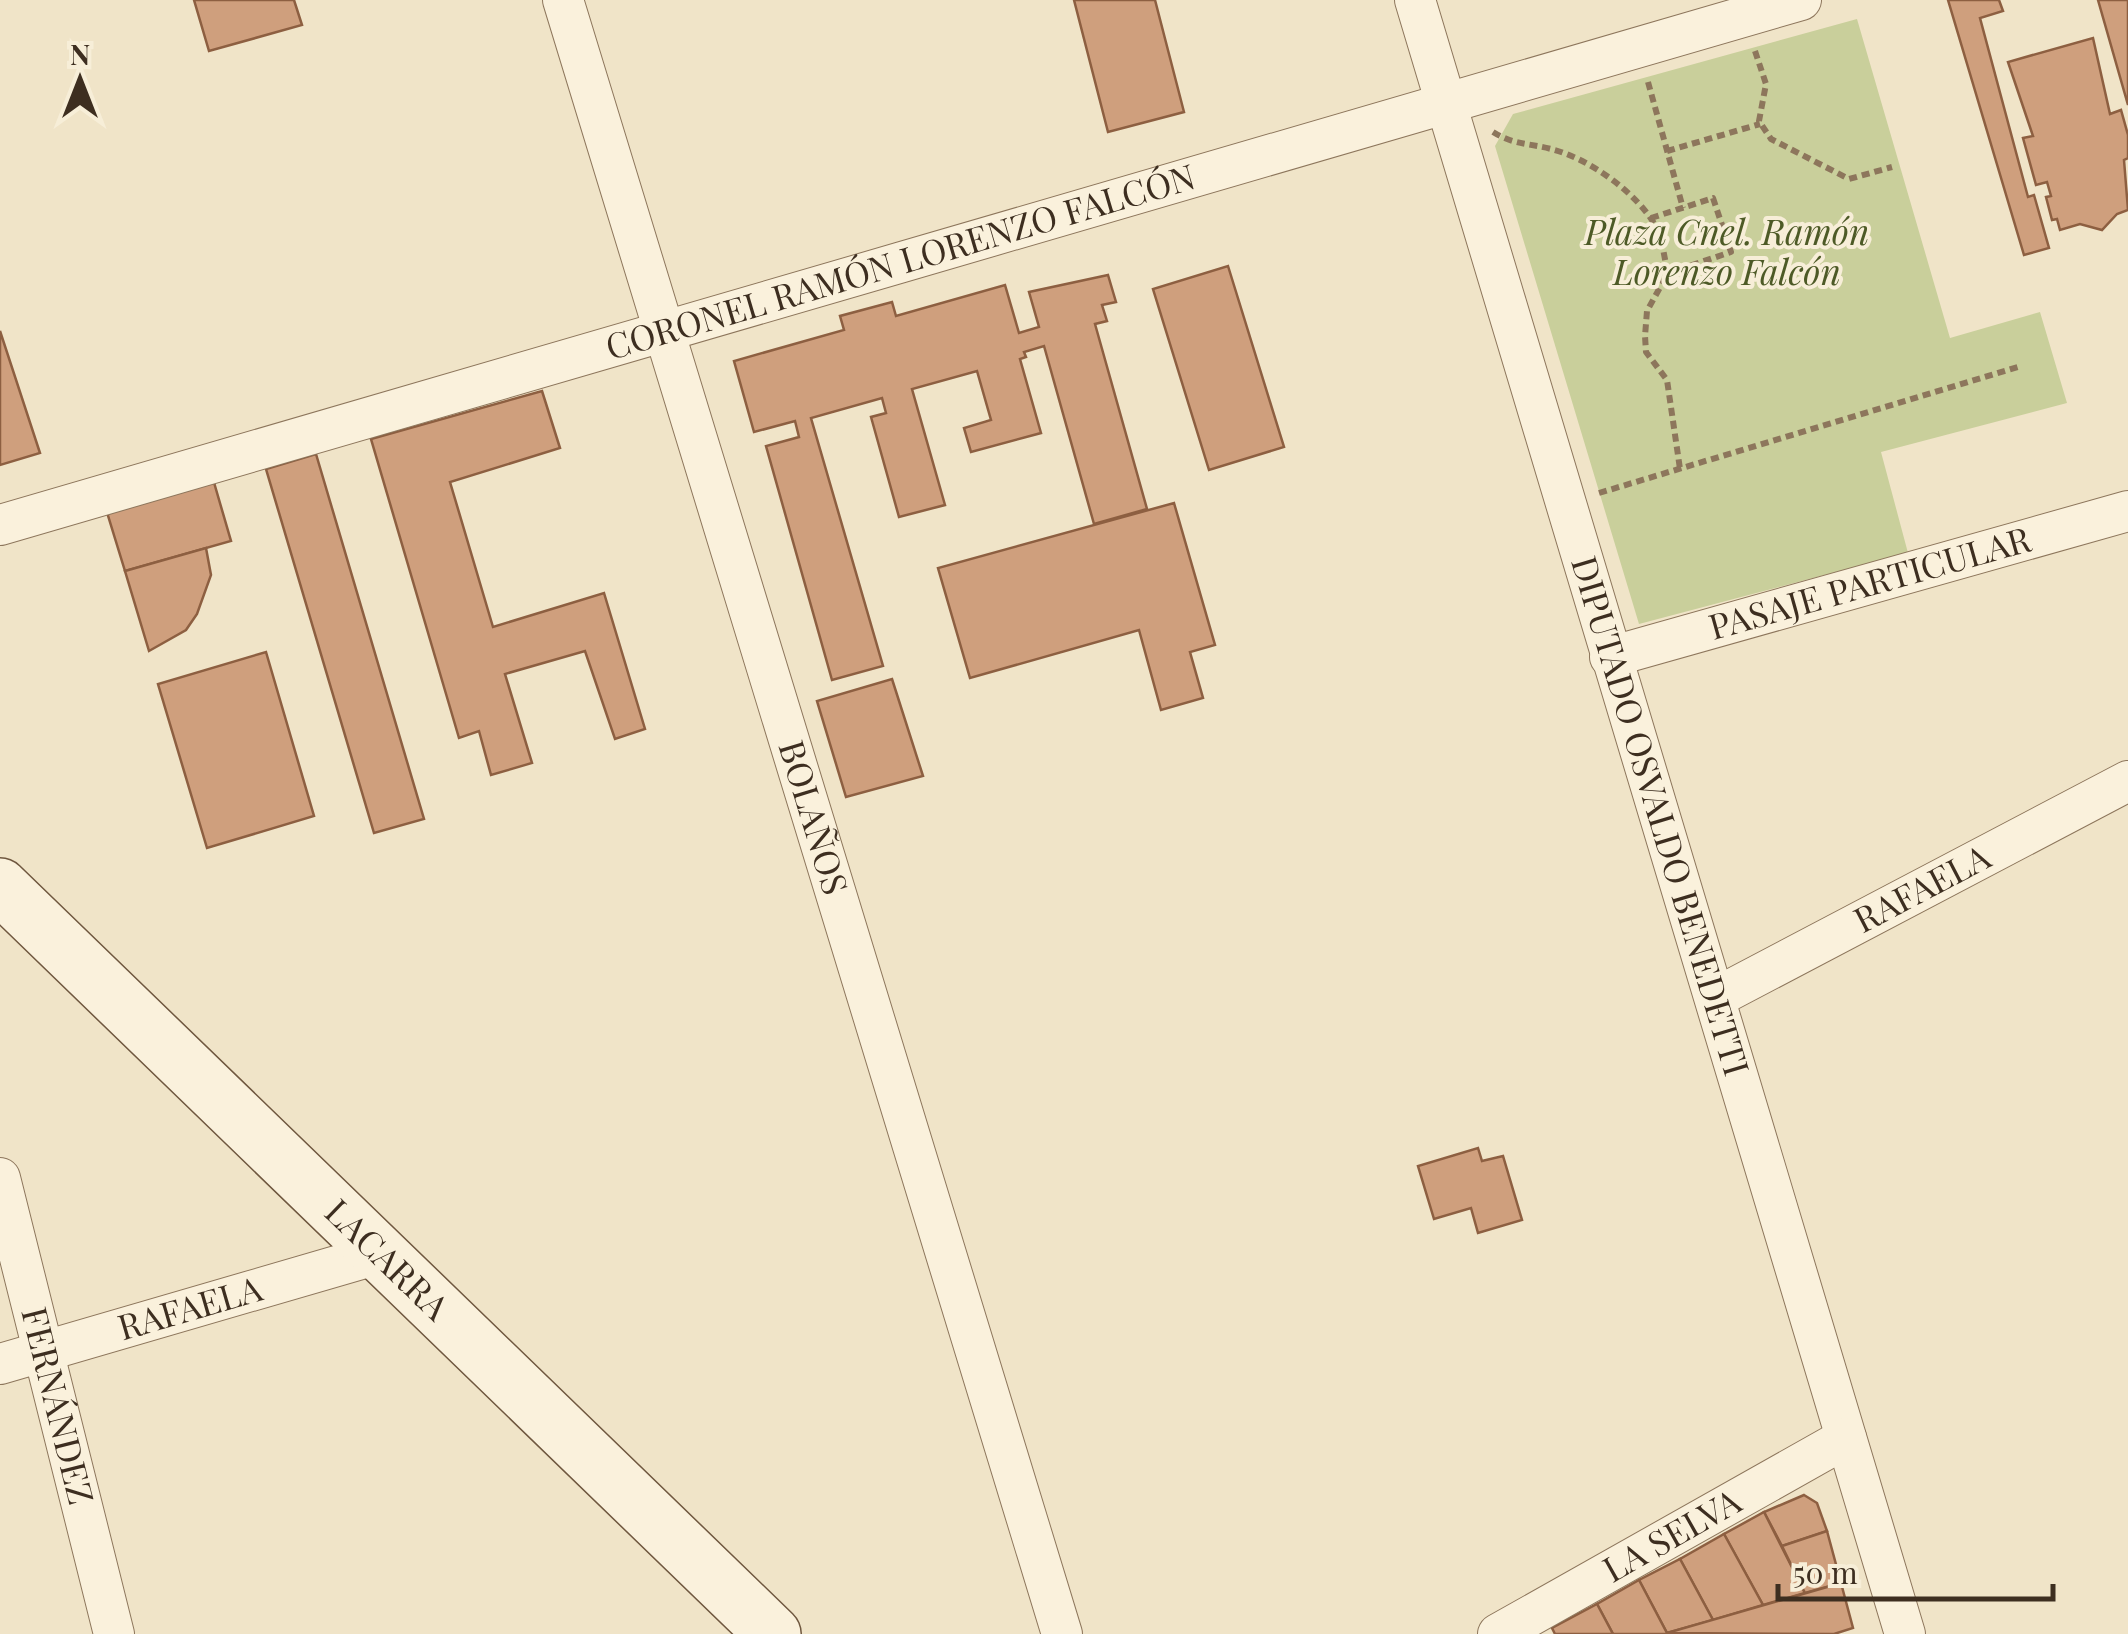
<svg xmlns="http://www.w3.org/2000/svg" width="2128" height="1634" font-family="'Playfair Display',serif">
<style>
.green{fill:#c9cf9b}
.building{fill:#cf9f7d;stroke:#8d5f41;stroke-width:2.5}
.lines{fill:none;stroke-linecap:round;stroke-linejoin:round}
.street-casing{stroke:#8d765c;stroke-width:42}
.secondary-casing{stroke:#6f573f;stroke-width:58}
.path{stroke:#8d765c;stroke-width:6;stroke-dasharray:8 5;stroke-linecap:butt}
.street{stroke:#faf1dc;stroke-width:40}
.secondary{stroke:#faf1dc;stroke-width:55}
.labels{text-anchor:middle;stroke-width:8;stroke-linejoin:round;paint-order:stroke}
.park-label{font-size:35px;font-style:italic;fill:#4d5a26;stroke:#f7eed8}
.street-label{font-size:35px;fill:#3d2e20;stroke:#f7eed8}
</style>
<rect width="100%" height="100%" fill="#f0e4c8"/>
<path class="green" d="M1857,19L1950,338L2040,312L2067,403L1881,452L1908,553L1639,624L1495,146L1513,114Z"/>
<g class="building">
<path d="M194,0H294L302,25L209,51Z"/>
<path d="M1074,0H1155L1184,112L1108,132Z"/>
<path d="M1948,0H1999L2003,11L1980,18L2028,197L2034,195L2049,248L2024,255Z"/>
<path d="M2098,0H2128V105Z"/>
<path d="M2093,38L2110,114L2121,110L2128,135V158L2124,160L2128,210L2117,214L2102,230L2080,224L2060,230L2057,219L2052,220L2046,197L2051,196L2047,182L2036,185L2023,138L2033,136L2008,62Z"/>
<path d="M1228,266L1284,447L1209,470L1153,289Z"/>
<path d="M1108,275L1116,302L1102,305L1107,321L1095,324L1147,509L1094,524L1044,346L1024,352L1026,357L1020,359L1041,433L971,452L964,428L991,420L977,371L912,389L945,505L899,517L871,417L886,413L882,398L811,418L883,666L832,680L766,446L799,437L795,421L754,432L734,361L844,330L840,316L892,302L896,316L1005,285L1019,333L1039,327L1029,292Z"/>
<path d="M0,331L40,453L0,465Z"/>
<path d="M542,391L560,448L450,482L493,627L604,593L645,729L615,739L585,651L505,674L532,763L491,775L479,731L459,738L371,439Z"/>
<path d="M316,454L424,819L374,833L266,469Z"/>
<path d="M213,479L231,541L125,571L106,509Z"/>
<path d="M1174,503L1215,645L1190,652L1203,698L1161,710L1139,630L970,678L938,568Z"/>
<path d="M206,548L211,575L197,614L186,630L149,651L125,571Z"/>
<path d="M266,652L314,816L207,848L158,684Z"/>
<path d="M892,679L923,776L846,797L817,701Z"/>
<path d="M1478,1148L1482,1161L1503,1156L1522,1220L1478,1233L1471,1208L1434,1219L1418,1166Z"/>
<path d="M1804,1495L1817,1503L1827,1531L1782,1546L1764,1512Z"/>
<path d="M1764,1512L1805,1593L1763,1605L1724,1534Z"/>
<path d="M1827,1531L1841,1583L1805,1593L1782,1546Z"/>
<path d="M1724,1534L1763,1605L1713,1620L1680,1559Z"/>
<path d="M1680,1559L1713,1620L1667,1633L1639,1580Z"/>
<path d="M1639,1580L1667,1633L1668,1634H1613L1597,1604Z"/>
<path d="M1841,1583L1853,1628L1834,1634L1667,1633Z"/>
<path d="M1597,1604L1613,1634H1555L1552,1628Z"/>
</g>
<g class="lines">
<g class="street-casing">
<g id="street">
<path id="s1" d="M563,0L1062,1634"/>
<path id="s2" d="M1415,0L1905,1634"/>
<path id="s3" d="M0,525C601,353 1200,172 1801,0"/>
<path id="s4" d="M1610,657L2128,511"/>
<path id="s5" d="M1717,997L2128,781"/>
<path id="s6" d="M0,1178L114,1634"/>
<path id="s7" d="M0,1364L378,1254"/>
<path id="s8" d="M1498,1634L1846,1438"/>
</g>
</g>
<g class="secondary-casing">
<g id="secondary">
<path id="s9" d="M0,886L773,1634"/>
</g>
</g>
<g class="path">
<path d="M1755,51L1766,84L1759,121L1771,139L1849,179L1892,167"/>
<path d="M1648,82L1683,208"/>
<path d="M1493,132C1514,145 1528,143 1551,149C1588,158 1638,193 1656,227C1663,241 1664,258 1668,273L1647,311L1645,336L1646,352L1667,380L1680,469"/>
<path d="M1667,151L1760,124"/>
<path d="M1651,218L1713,198L1731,252L1668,273"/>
<path d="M1599,493L2018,367"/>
</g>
<use href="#street" class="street"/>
<use href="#secondary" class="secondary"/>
</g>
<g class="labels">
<g class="park-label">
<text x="1727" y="245">Plaza Cnel. Ramón<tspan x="1727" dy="40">Lorenzo Falcón</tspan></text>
</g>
<g class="street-label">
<text dy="12" stroke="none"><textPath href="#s3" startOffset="938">CORONEL RAMÓN LORENZO FALCÓN</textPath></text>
<text dy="12" stroke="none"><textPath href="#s4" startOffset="270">PASAJE PARTICULAR</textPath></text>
<text dy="12" stroke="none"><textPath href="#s1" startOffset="855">BOLAÑOS</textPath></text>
<text dy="12" stroke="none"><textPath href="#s2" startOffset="852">DIPUTADO OSVALDO BENEDETTI</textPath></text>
<text dy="12" stroke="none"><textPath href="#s5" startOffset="232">RAFAELA</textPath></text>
<text dy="12" stroke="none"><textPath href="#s9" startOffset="538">LACARRA</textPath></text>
<text dy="12" stroke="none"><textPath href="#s7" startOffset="198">RAFAELA</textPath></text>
<text dy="12" stroke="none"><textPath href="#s6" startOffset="235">FERNÁNDEZ</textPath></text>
<text dy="12" stroke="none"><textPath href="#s8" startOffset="200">LA SELVA</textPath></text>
</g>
</g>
<g transform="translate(80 80)" stroke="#f7eed8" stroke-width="8" paint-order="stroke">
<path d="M0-8L18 38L0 25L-18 38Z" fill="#3d2e20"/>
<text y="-15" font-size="28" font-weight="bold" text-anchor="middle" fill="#3d2e20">N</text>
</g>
<path d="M1778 1584v15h275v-15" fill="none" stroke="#3d2e20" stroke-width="5"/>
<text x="1793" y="1584" font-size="30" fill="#3d2e20" stroke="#f7eed8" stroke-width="8" paint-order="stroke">50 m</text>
</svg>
